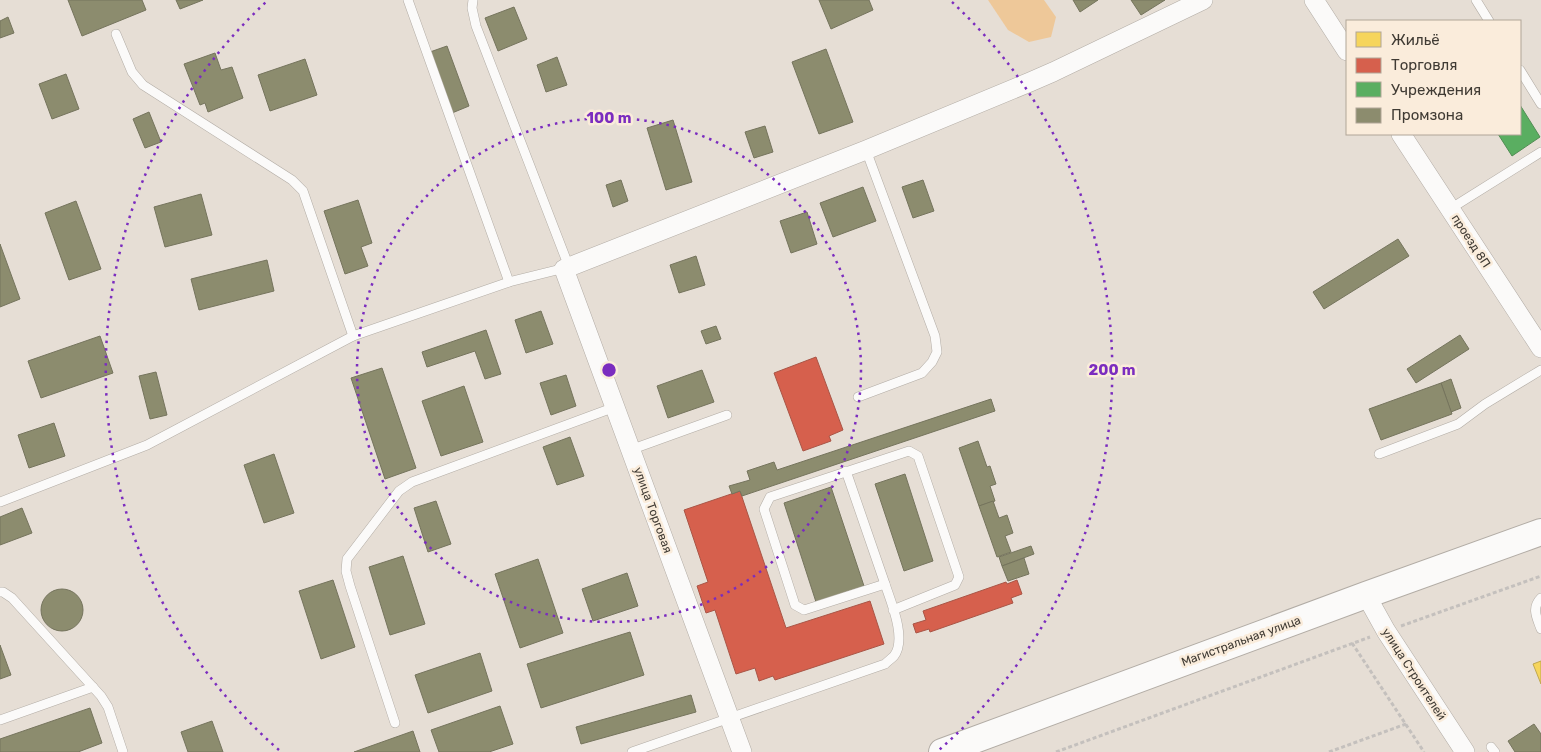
<svg xmlns="http://www.w3.org/2000/svg" width="1541" height="752" font-family="Rubik,sans-serif">
<style>
.green{fill:#eec899}
.homes{fill:#f6d55c;stroke:#bfa750}
.shops{fill:#d6604d;stroke:#a95546}
.public{fill:#5aae61;stroke:#528c54}
.industry{fill:#8c8c6e;stroke:#75745d}
.lines{fill:none;stroke-linecap:round;stroke-linejoin:round}
.lane-casing{stroke:#b2aca5;stroke-width:10}
.street-casing{stroke:#b2aca5;stroke-width:20}
.secondary-casing{stroke:#b2aca5;stroke-width:28}
.path{stroke:#c4c0bd;stroke-width:3;stroke-dasharray:4 2.5;stroke-linecap:butt}
.lane{stroke:#fbfaf9;stroke-width:9}
.street{stroke:#fbfaf9;stroke-width:19}
.secondary{stroke:#fbfaf9;stroke-width:26}
.ring{fill:none;stroke:#7b2cbf;stroke-width:2.5;stroke-dasharray:2.5 5}
.labels{text-anchor:middle;stroke-width:5;stroke-linejoin:round;paint-order:stroke}
.street-label{font-size:12px;fill:#403b34;stroke:#faecdb}
.centre{fill:#7b2cbf;stroke:#faecdb;stroke-width:2.5}
.ring-label{font-size:15px;text-anchor:middle;font-weight:bold;fill:#7b2cbf;stroke:#faecdb;stroke-width:5;stroke-linejoin:round;paint-order:stroke}
</style>
<rect width="100%" height="100%" fill="#e6ded5"/>
<path class="green" d="M988,0H1044L1056,17L1051,37L1029,42L1008,30Z"/>
<path class="homes" d="M1541,661V684L1533,664Z"/>
<g class="shops">
<path d="M816,357L843,430L829,436L831,441L803,451L774,373Z"/>
<path d="M740,491L786,628L870,601L884,644L775,680L773,676L759,681L755,668L736,674L715,610L706,613L697,586L708,582L684,510Z"/>
<path d="M1017,580L1022,594L1011,598L1013,603L930,632L929,629L916,633L913,624L926,620L923,611L1006,582L1007,584Z"/>
</g>
<path class="public" d="M1520,105L1540,137L1512,156L1498,134H1520Z"/>
<g class="industry">
<path d="M68,0H142L146,10L82,36Z"/>
<path d="M176,0H203L180,9Z"/>
<path d="M819,0H869L873,10L831,29Z"/>
<path d="M1073,0H1098L1080,12Z"/>
<path d="M1131,0H1165L1141,15Z"/>
<path d="M514,7L527,39L498,51L485,18Z"/>
<path d="M8,17L14,33L0,38V21Z"/>
<path d="M447,46L469,106L452,113L430,52Z"/>
<path d="M826,49L853,122L819,134L792,62Z"/>
<path d="M215,53L221,70L232,67L243,98L208,112L205,103L200,105L184,64Z"/>
<path d="M557,57L567,85L546,92L537,65Z"/>
<path d="M305,59L317,95L270,111L258,75Z"/>
<path d="M66,74L79,109L52,119L39,84Z"/>
<path d="M149,112L161,142L145,148L133,119Z"/>
<path d="M673,120L692,182L666,190L647,128Z"/>
<path d="M765,126L773,152L754,158L745,132Z"/>
<path d="M621,180L628,201L613,207L606,185Z"/>
<path d="M923,180L934,211L913,218L902,187Z"/>
<path d="M863,187L876,221L833,237L820,203Z"/>
<path d="M201,194L212,235L165,247L154,207Z"/>
<path d="M358,200L372,243L361,247L368,266L345,274L324,211Z"/>
<path d="M76,201L101,269L69,280L45,213Z"/>
<path d="M807,212L817,244L791,253L780,221Z"/>
<path d="M1398,239L1409,256L1324,309L1313,292Z"/>
<path d="M0,244L20,299L0,307Z"/>
<path d="M696,256L705,285L679,293L670,265Z"/>
<path d="M267,260L274,291L199,310L191,279Z"/>
<path d="M541,311L553,344L526,353L515,320Z"/>
<path d="M716,326L721,339L706,344L701,331Z"/>
<path d="M486,330L501,374L485,379L475,351L427,367L422,352Z"/>
<path d="M1460,335L1469,349L1416,383L1407,369Z"/>
<path d="M100,336L113,373L41,398L28,361Z"/>
<path d="M382,368L416,468L385,479L351,378Z"/>
<path d="M702,370L714,402L668,418L657,386Z"/>
<path d="M156,372L167,415L150,419L139,376Z"/>
<path d="M566,375L576,406L551,415L540,383Z"/>
<path d="M1451,379L1461,408L1451,412L1441,383Z"/>
<path d="M1441,383L1452,414L1381,440L1369,409Z"/>
<path d="M464,386L483,442L441,456L422,401Z"/>
<path d="M991,399L995,411L742,496L740,491L732,494L729,486L750,480L747,471L774,462L777,470Z"/>
<path d="M54,423L65,456L29,468L18,435Z"/>
<path d="M570,437L584,476L557,485L543,447Z"/>
<path d="M978,441L987,467L990,466L996,484L990,486L995,501L979,506L959,448Z"/>
<path d="M274,454L294,513L264,523L244,465Z"/>
<path d="M905,474L933,561L904,571L875,484Z"/>
<path d="M831,487L864,586L816,602L784,503Z"/>
<path d="M436,501L451,544L428,552L414,508Z"/>
<path d="M993,501L999,518L1007,515L1013,533L1005,536L1011,552L997,557L979,506Z"/>
<path d="M22,508L32,533L0,545V517Z"/>
<path d="M1031,546L1034,554L1002,566L999,557Z"/>
<path d="M403,556L425,624L390,635L369,567Z"/>
<path d="M1024,558L1029,574L1008,581L1002,566Z"/>
<path d="M538,559L563,633L520,648L495,574Z"/>
<path d="M627,573L638,606L593,621L582,589Z"/>
<path d="M333,580L355,647L321,659L299,591Z"/>
<circle cx="62" cy="610" r="21"/>
<path d="M630,632L644,675L541,708L527,664Z"/>
<path d="M0,645L11,675L0,679Z"/>
<path d="M480,653L492,691L428,713L415,675Z"/>
<path d="M691,695L696,712L581,744L576,727Z"/>
<path d="M500,706L513,744L489,752H439L431,730Z"/>
<path d="M90,708L102,743L78,752H0V739Z"/>
<path d="M212,721L223,752H188L181,732Z"/>
<path d="M1534,724L1541,734V752H1515L1508,741Z"/>
<path d="M413,731L420,752H354Z"/>
</g>
<g class="lines">
<g class="lane-casing">
<g id="lane">
<path d="M408,0L509,282"/>
<path d="M1476,0L1489,21"/>
<path d="M116,34L132,72L143,85L292,180L303,191L353,336"/>
<path d="M1520,70L1541,104"/>
<path d="M1450,209L1541,152"/>
<path d="M858,397L922,373L932,362L937,352L935,336L866,150"/>
<path d="M630,450L727,415"/>
<path d="M1379,454L1458,424L1485,404L1541,370"/>
<path d="M846,471L885,584"/>
<path d="M0,502L147,445L353,336L509,282L569,267L476,26L472,8L473,0"/>
<path d="M0,592H3L12,598L101,696L108,707L123,752"/>
<path d="M1541,598C1531,608 1537,618 1541,629"/>
<path d="M0,720L93,687"/>
<path d="M395,723L350,586L346,571L347,559L399,491L412,482L615,407"/>
<path d="M1491,747L1495,752"/>
<path d="M632,752L885,664C888,661 891,659 894,656C907,639 891,602 885,584L804,610L795,605L764,509L770,497L909,451L918,456L959,577L955,585L893,610"/>
</g>
</g>
<g class="street-casing">
<g id="street">
<path d="M1314,0L1347,51"/>
<path d="M1401,134L1541,348"/>
<path d="M1366,595L1386,631L1465,752"/>
<path d="M742,752L564,269L866,150L1030,82L1053,72L1203,0"/>
</g>
</g>
<g class="secondary-casing">
<path id="secondary" d="M942,752L1366,595L1541,532"/>
</g>
<g class="path">
<path d="M1401,626L1541,576"/>
<path d="M1352,643L1424,752"/>
<path d="M1056,752L1370,637"/>
<path d="M1329,752L1406,724"/>
</g>
<use href="#lane" class="lane"/>
<use href="#street" class="street"/>
<use href="#secondary" class="secondary"/>
</g>
<g class="ring">
<circle cx="609" cy="370" r="252"/>
<path d="M279 750A503 503 0 0 1 266 2M952 2A503 503 0 0 1 939 750"/>
</g>
<g class="labels">
<g class="street-label">
<text transform="translate(1471 241) rotate(57)" y="4">проезд 8П</text>
<text transform="translate(653 510) rotate(70)" y="4">улица Торговая</text>
<text transform="translate(1241 641) rotate(-20)" y="4">Магистральная улица</text>
<text transform="translate(1414 674) rotate(57)" y="4">улица Строителей</text>
</g>
</g>
<circle cx="609" cy="370" r="8" class="centre"/>
<g class="ring-label">
<text x="609" y="123">100 m</text>
<text x="1112" y="375">200 m</text>
</g>
<rect x="1346" y="20" width="175" height="115" fill="#faecdb" stroke="#b0a598"/>
<rect x="1356" y="32" width="25" height="15" fill="#f6d55c" stroke="#b0a598"/>
<text x="1391" y="45" font-size="15" fill="#403b34">Жильё</text>
<rect x="1356" y="58" width="25" height="15" fill="#d6604d" stroke="#b0a598"/>
<text x="1391" y="70" font-size="15" fill="#403b34">Торговля</text>
<rect x="1356" y="82" width="25" height="15" fill="#5aae61" stroke="#b0a598"/>
<text x="1391" y="95" font-size="15" fill="#403b34">Учреждения</text>
<rect x="1356" y="108" width="25" height="15" fill="#8c8c6e" stroke="#b0a598"/>
<text x="1391" y="120" font-size="15" fill="#403b34">Промзона</text>
</svg>
